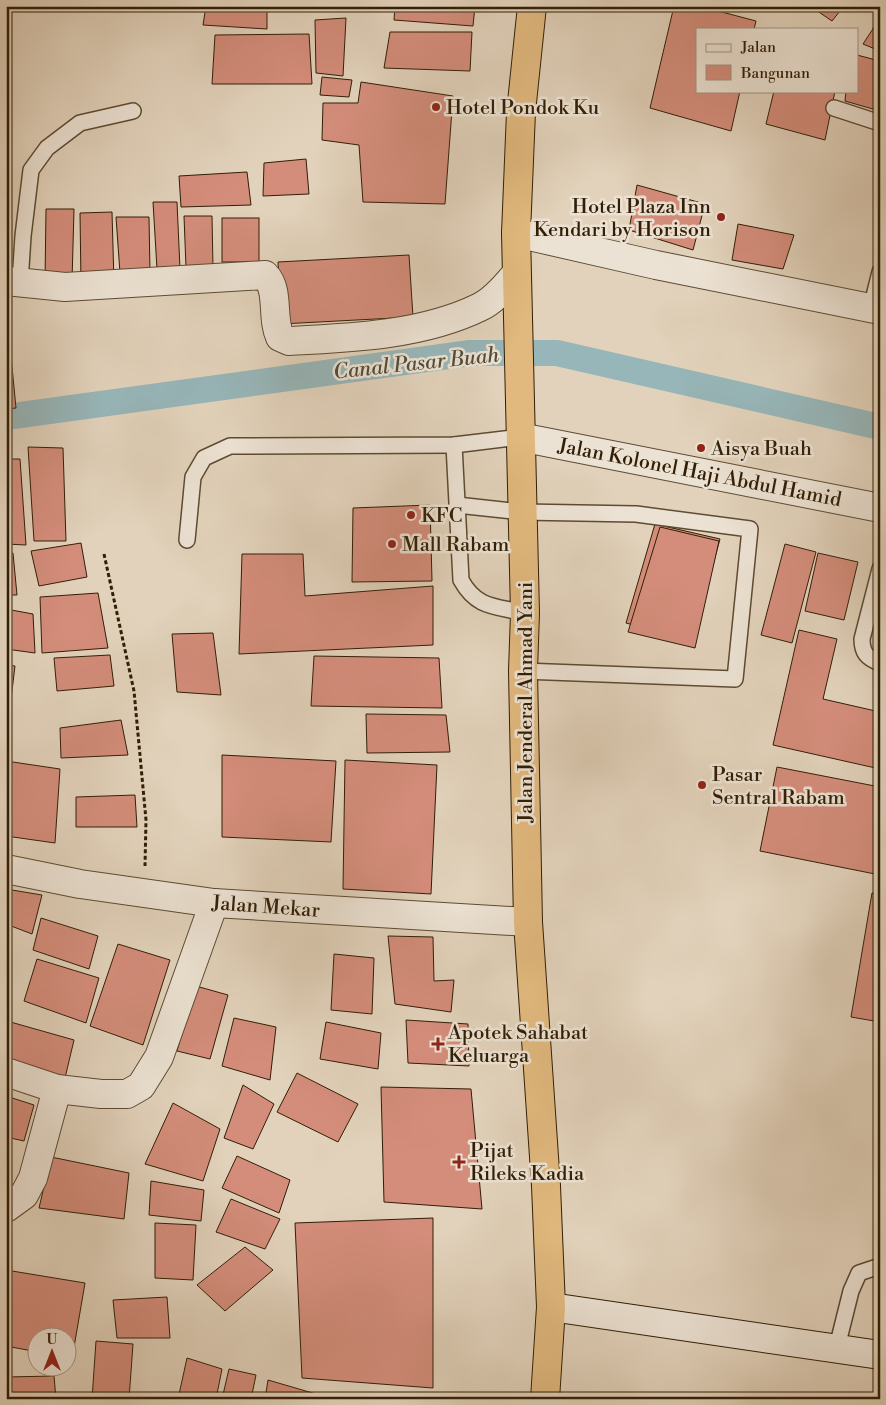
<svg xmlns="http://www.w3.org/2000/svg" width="886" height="1405" font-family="'Libre Bodoni',serif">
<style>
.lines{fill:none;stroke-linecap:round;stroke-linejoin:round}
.canal{stroke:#97b6b9;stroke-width:26}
.building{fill:#d48d7b;stroke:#311e05}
.lane-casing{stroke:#5d4b32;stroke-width:18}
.street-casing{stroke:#5d4b32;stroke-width:30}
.secondary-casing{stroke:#311e05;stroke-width:30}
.highway-casing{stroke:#311e05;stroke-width:30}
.path{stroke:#311e05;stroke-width:3;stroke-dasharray:4 2.5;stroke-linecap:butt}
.lane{stroke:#ece2d3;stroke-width:15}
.street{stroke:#ece2d3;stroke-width:28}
.secondary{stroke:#ece2d3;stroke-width:28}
.highway{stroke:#e1b97e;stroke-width:28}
.poi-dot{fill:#8f2418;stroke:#ece2d3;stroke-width:2}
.labels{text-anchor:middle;stroke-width:5;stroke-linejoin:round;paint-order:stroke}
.poi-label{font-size:20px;fill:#311e05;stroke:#ece2d3;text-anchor:start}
.street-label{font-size:20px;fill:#311e05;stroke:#ece2d3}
.water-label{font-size:21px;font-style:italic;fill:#504c3b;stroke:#ece2d3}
</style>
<rect width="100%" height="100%" fill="#e2d2bb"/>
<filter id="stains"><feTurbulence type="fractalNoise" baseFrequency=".004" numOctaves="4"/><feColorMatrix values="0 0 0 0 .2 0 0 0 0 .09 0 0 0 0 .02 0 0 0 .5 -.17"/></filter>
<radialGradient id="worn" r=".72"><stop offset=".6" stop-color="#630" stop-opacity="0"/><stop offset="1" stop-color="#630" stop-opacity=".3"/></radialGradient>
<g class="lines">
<path class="canal" d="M6,417L470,353H557L880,427"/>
</g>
<g class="building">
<path d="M206,6H267V29L203,25Z"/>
<path d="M395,6H475L473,26L394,20Z"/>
<path d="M674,6H699L756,21L754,29H697V91H740L731,131L650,108Z"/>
<path d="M810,6H844L832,21Z"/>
<path d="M346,18L343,76L316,73L315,20Z"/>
<path d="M880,18V51L863,44Z"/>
<path d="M390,32H472L470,71L384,68Z"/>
<path d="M309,34L312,84H212L215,35Z"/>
<path d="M857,55L880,61V111L845,101L846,91H857Z"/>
<path d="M322,77L352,80L349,97L320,95Z"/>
<path d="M361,82L453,96L445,204L363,202L359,145L322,140L323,103H358Z"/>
<path d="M774,91H835L825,140L766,124Z"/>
<path d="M6,135L9,185H6Z"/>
<path d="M306,159L309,194L263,196L264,163Z"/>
<path d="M247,172L251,205L181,207L179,176Z"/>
<path d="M637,185L705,204L693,250L629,230Z"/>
<path d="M153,202H177L180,269H157Z"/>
<path d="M46,209H74L72,282H45Z"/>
<path d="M7,211L10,268H6Z"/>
<path d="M112,212L114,282L81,283L80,213Z"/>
<path d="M184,216H212L213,269L186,267Z"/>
<path d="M116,217H149L150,273H120Z"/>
<rect x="222" y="218" width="37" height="44"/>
<path d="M738,224L794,235L783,269L732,260Z"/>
<path d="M409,255L413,317L281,324L278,262Z"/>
<path d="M6,305L16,408L6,409Z"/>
<path d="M28,447L63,448L66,541H34Z"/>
<path d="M6,459H20L26,545L6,544Z"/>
<path d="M430,505L432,581L352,582L353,508Z"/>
<path d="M655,524L720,539L692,641L626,623Z"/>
<path d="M660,527L719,541L695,648L628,632Z"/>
<path d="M81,543L87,577L39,586L31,551Z"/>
<path d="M785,544L816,552L792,643L761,635Z"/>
<path d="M6,553H13L17,595H6Z"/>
<path d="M818,553L858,562L844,620L805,611Z"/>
<path d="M242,554H303L305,596L433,586V645L239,654Z"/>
<path d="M98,593L108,648L42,653L40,597Z"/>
<path d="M6,609L33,614L35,653L6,649Z"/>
<path d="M880,625V647L875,645Z"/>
<path d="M799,630L837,639L823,699L880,712V769L773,745Z"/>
<path d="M213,633L221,695L177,692L172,634Z"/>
<path d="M110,655L114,686L57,691L54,658Z"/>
<path d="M314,656L439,658L442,708L311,706Z"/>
<path d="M6,665L15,666L11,699H6Z"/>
<path d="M366,714L446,715L450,752L367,753Z"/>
<path d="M121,720L128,755L61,758L60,728Z"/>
<path d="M222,755L336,761L331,842L222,837Z"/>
<path d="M345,760L437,765L431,894L343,889Z"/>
<path d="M6,761L60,769L55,843L6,836Z"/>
<path d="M777,767L880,787V875L760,851Z"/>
<path d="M135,795L137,827H76V797Z"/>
<path d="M6,889L42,895L32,934L6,924Z"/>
<path d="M872,893L880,894V1022L851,1017Z"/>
<path d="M41,918L98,936L89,969L33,950Z"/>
<path d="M388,936L433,937L434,981L454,980L451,1012L395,1004Z"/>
<path d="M118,944L170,960L143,1045L90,1026Z"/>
<path d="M334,954L374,958L372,1014L331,1010Z"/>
<path d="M37,959L99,978L86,1023L24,1001Z"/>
<path d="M196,986L228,995L210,1059L177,1051Z"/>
<path d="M234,1018L276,1027L270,1080L222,1066Z"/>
<path d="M406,1020L468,1024L469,1066L408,1063Z"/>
<path d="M7,1021L74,1040L65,1078L6,1061Z"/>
<path d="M326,1022L381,1033L378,1069L320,1059Z"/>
<path d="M297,1073L358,1104L338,1142L277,1112Z"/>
<path d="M243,1085L274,1104L253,1149L224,1138Z"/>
<path d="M381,1087L471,1089L482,1209L384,1202Z"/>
<path d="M6,1096L34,1105L24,1141L6,1137Z"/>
<path d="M173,1103L220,1129L203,1181L145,1164Z"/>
<path d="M237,1156L290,1180L279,1213L222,1188Z"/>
<path d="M51,1157L129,1173L124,1219L39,1208Z"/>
<path d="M151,1181L204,1190L201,1221L149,1215Z"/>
<path d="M231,1199L280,1219L265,1249L216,1232Z"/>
<path d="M433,1218V1388L302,1378L295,1223Z"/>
<path d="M155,1223L196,1225L193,1280L155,1278Z"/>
<path d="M245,1247L273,1270L225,1311L197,1285Z"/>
<path d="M12,1271L85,1283L72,1359L68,1358V1338H38V1352L6,1346V1303Z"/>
<path d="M167,1297L170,1338H117L113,1300Z"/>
<path d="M96,1341L133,1344L129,1399H92Z"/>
<path d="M187,1358L222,1369L216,1399H178Z"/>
<path d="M229,1369L256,1375L251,1399H222Z"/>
<path d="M54,1376L56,1399H6V1377Z"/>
<path d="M268,1380L316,1394V1399H265Z"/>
</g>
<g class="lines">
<g class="lane-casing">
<g id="lane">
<path d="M834,108L880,123"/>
<path d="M20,283L23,236L31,170L47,148L80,123L133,111"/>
<path d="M871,308L880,272"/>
<path d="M454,445L461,580C477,609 496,606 525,613"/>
<path d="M457,505L522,512L636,514L750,529L735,679L523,671"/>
<path d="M187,540L193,477L204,458L230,446L454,445L520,437"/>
<path d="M880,569L862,639C862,653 867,658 880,663"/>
<path d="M837,1347L851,1291L859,1273L880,1266"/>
</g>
</g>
<g class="street-casing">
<g id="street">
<path d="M516,233L656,265L880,310"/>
<path d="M6,281L65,287L265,275C280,290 271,318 280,337L289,341C352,338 423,335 480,307C495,300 506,285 516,274"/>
<path d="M520,437L880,508"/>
<path d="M6,869L80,884L214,903L528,922"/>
<path d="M6,1072L57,1089"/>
<path d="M6,1208L24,1195L33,1178L57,1089L101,1094H127L141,1086L159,1057L214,903"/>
</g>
</g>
<g class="secondary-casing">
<path id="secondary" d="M551,1307L880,1355"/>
</g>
<g class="highway-casing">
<path id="highway" d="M532,6L521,112L516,233L525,613L523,671L528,922L546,1186L551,1307L545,1399"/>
</g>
<path class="path" d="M104,554L134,691L146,820L145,866"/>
<use href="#lane" class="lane"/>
<use href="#street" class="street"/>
<use href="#secondary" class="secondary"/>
<use href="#highway" class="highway"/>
</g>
<g class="poi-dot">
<circle cx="436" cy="107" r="5"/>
<circle cx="721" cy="217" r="5"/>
<circle cx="701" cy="448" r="5"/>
<circle cx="411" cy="515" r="5"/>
<circle cx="392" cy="544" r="5"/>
<circle cx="702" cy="785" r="5"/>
<path d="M435.5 1036.5h5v5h5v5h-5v5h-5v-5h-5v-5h5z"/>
<path d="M456.5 1154.5h5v5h5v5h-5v5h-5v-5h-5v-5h5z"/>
</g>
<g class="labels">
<g class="poi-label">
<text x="446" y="114">Hotel Pondok Ku</text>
<text x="711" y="213" text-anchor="end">Hotel Plaza Inn<tspan x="711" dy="23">Kendari by Horison</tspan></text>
<text x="711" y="455">Aisya Buah</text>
<text x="421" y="522">KFC</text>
<text x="402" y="551">Mall Rabam</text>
<text x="712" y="781">Pasar<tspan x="712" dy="23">Sentral Rabam</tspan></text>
<text x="448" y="1039">Apotek Sahabat<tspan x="448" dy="23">Keluarga</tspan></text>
<text x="470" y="1157">Pijat<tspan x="470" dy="23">Rileks Kadia</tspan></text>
</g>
<g class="street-label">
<text transform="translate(700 472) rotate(11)" y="7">Jalan Kolonel Haji Abdul Hamid</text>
<text transform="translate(525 702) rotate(-90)" y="7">Jalan Jenderal Ahmad Yani</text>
<text transform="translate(266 906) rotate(4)" y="7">Jalan Mekar</text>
</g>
<g class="water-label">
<text transform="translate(416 363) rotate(-6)" y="7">Canal Pasar Buah</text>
</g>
</g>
<rect width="886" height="1405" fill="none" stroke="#e2d2bb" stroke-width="25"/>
<rect x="8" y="8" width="871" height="1390" fill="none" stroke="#311e05" stroke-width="2.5"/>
<rect x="12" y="12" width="861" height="1380" fill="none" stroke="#311e05"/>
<rect x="696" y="28" width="162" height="65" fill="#ece2d3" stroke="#a19481"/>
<rect x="706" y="44" width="25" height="8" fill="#ece2d3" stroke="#a19481"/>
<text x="741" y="52" font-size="15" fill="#311e05">Jalan</text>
<rect x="706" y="65" width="25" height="15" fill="#d48d7b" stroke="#a19481"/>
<text x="741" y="78" font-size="15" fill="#311e05">Bangunan</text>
<g transform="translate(52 1352)"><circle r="24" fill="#ece2d3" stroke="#a19481"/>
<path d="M0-4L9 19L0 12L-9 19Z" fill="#8f2418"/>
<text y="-8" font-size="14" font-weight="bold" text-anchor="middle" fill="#311e05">U</text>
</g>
<rect width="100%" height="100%" filter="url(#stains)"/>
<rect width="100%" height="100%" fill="url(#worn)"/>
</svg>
